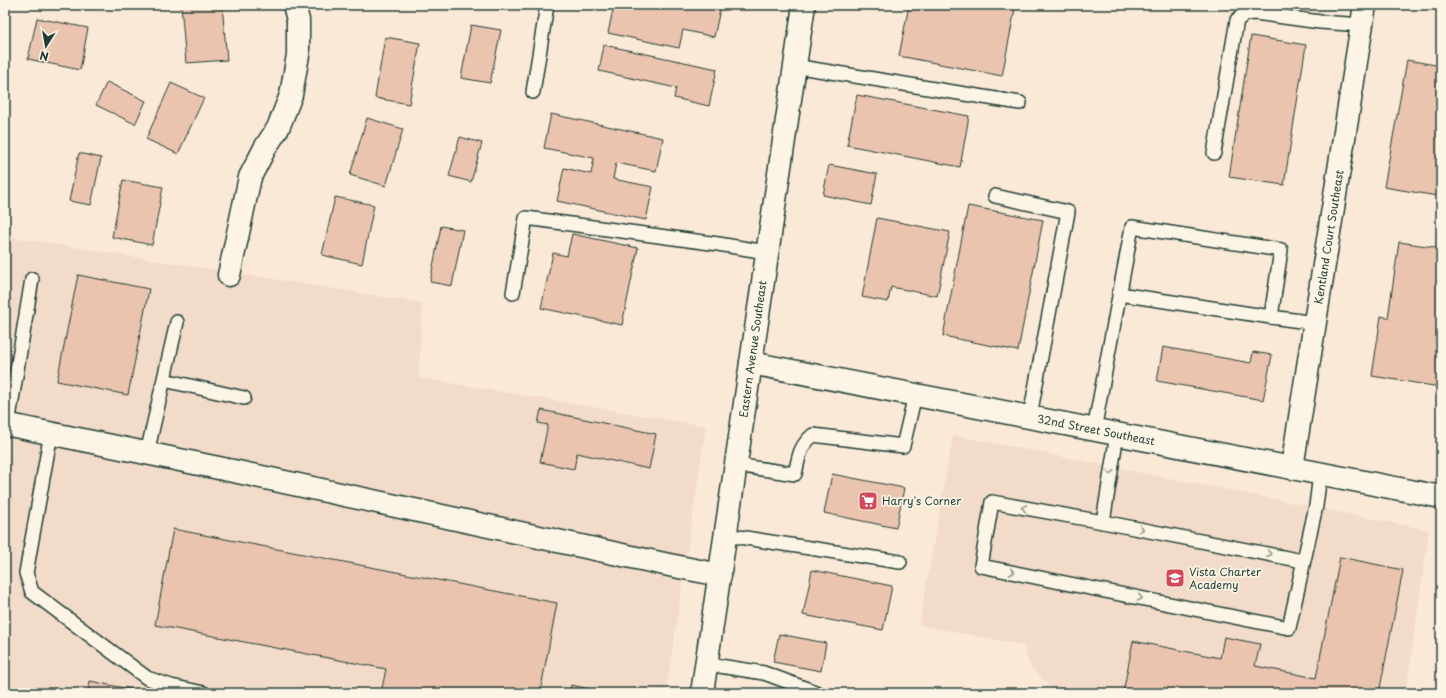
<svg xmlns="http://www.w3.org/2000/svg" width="1446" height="698" font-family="'Playpen Sans',sans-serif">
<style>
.built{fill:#f2dbc9}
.building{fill:#ebc4b0;stroke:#1f3d34}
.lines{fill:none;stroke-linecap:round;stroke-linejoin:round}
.lane-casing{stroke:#1f3d34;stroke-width:16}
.street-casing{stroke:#1f3d34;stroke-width:25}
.secondary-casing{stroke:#1f3d34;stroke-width:25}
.lane{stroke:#fcf5e5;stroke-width:13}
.street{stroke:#fcf5e5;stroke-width:22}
.secondary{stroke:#fcf5e5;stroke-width:22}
.oneway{stroke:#8e998c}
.labels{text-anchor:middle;stroke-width:3.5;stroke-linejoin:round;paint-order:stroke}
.street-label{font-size:11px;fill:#1f3d34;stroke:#fcf5e5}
.poi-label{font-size:11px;fill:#1f3d34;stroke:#fcf5e5;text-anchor:start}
</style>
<rect width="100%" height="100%" fill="#fbe9d8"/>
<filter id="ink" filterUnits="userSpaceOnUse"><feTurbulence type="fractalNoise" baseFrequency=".025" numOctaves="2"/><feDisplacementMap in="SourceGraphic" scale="8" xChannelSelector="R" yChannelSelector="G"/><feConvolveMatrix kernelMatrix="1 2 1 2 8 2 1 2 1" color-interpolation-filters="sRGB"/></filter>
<g filter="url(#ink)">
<g class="built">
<path d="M5,236L422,303L419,378L706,426L666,693H5Z"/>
<path d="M953,435L1429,530L1406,693H1056L1030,666L1023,645L919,625Z"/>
</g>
<g class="building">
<path d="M181,5H222L227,60L186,63Z"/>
<path d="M614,5H721L714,37L683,30L679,48L608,33Z"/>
<path d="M909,5H992L1015,9L1002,76L899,56Z"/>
<path d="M37,18L88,28L80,70L28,59Z"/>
<path d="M471,25L501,30L490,83L461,78Z"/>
<path d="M5,32L9,33L5,48Z"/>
<path d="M1251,36L1306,45L1284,185L1229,177Z"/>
<path d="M385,37L420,43L409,104L375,98Z"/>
<path d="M604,45L717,69L709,106L674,98L676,88L599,71Z"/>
<path d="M1407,60L1441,66V173L1437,196L1384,187Z"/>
<path d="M107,82L146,101L135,124L96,105Z"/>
<path d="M171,83L204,98L178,154L146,139Z"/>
<path d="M857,95L969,116L960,167L847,145Z"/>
<path d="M551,114L663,138L656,171L616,163L613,179L653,187L646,220L557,201L564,168L591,174L594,158L544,148Z"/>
<path d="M367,118L403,129L386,186L350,175Z"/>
<path d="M460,137L482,143L471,182L449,176Z"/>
<path d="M79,153L101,158L91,205L69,201Z"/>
<path d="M829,165L877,174L871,205L823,195Z"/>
<path d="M123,180L163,187L152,245L112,237Z"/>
<path d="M335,197L374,205L362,264L322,255Z"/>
<path d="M968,206L1043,220L1018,351L943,336Z"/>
<path d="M877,218L950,232L937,296L891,287L888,302L862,297Z"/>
<path d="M441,226L463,230L452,286L430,282Z"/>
<path d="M572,234L638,248L622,325L541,308L553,253L567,256Z"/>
<path d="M1399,242L1441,248V380L1440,387L1372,376L1381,316L1388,318Z"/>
<path d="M78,275L149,289L128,395L57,381Z"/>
<path d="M1163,347L1251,363L1253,352L1272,355L1263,400L1157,381Z"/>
<path d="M541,410L656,434L649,469L577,453L574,469L540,462L548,425L538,423Z"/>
<path d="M832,474L904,488L896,528L824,513Z"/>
<path d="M173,529L557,603L540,693H381L386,669L155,625Z"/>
<path d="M1340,557L1403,570L1379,693H1123L1133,641L1220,658L1224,637L1260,644L1255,666L1316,678Z"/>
<path d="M812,570L892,586L883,630L803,615Z"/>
<path d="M779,634L826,643L821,671L773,662Z"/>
<path d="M90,681L149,693H88Z"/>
<path d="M571,685L609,693H569Z"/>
</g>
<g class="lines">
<g class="lane-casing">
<g id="lane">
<path d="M794,66L1020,103"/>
<path d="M533,92L547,5"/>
<path d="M1214,153L1237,20L1245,14L1255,13L1320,22L1362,25"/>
<path d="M995,196L1068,212L1030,416"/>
<path d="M513,293L526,218L718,244L766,252"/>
<path d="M1119,294L1271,317"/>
<path d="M164,380L244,398"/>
<path d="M8,424L32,279"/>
<path d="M1094,430L1132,227L1281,250L1271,317L1315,323"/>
<path d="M51,433L26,573L32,592L147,678L171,686L204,693"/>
<path d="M1117,434L1103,522L992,502L981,566L1289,628L1316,506L1320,474"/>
<path d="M147,453L177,322"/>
<path d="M736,465L795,474C799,457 799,447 813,435L903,446L915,395"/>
<path d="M1103,522L1303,561"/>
<path d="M726,535L900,562"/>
<path d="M707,664L764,673L818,693"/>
</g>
</g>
<g class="street-casing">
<g id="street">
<path d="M229,275L250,177L265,148L278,128L291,95L298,55V20L294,5"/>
<path d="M5,424L238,472L669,565L720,575"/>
<path d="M1292,468L1365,5"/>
</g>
</g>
<g class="secondary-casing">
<g id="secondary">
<path d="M751,363L1441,497"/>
<path d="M702,693L804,5"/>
</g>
</g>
<use href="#lane" class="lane"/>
<use href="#street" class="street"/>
<use href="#secondary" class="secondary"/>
</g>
<defs><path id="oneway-chevron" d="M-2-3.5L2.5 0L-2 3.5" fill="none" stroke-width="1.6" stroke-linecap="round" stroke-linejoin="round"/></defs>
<g class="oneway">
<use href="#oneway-chevron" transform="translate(1110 472) rotate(99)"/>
<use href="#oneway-chevron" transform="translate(1024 508) rotate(-170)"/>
<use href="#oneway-chevron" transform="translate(1141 529) rotate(11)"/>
<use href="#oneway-chevron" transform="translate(1269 554) rotate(11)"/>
<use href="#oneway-chevron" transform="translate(1012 572) rotate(11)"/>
<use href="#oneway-chevron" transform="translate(1140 598) rotate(11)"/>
</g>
</g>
<defs>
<g id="supermarket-square" transform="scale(1)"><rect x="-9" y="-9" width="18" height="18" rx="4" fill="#d1495b" stroke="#fcf5e5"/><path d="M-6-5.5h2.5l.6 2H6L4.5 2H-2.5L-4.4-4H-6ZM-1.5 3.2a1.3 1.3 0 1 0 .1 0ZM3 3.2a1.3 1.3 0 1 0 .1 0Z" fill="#fff"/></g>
<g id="school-square" transform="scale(1)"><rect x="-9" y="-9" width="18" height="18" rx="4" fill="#d1495b" stroke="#fcf5e5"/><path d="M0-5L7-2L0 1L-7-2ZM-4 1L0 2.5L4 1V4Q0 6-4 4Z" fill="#fff"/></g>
</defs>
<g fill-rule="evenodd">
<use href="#supermarket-square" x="868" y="501"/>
<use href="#school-square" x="1175" y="578"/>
</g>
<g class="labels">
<g class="street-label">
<text transform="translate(1329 237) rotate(-81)" y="4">Kentland Court Southeast</text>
<text transform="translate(753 349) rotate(-82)" y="4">Eastern Avenue Southeast</text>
<text transform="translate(1096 430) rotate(11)" y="4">32nd Street Southeast</text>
</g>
<g class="poi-label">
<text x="882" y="505">Harry's Corner</text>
<text x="1189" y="576">Vista Charter<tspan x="1189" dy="13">Academy</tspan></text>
</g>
</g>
<rect width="1446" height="698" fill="none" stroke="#fcf5e5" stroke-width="20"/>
<rect x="10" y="10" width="1426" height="678" fill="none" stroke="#1f3d34" stroke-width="1.5" filter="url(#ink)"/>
<g transform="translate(46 46) rotate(191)" stroke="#fcf5e5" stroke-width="3" paint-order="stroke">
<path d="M0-3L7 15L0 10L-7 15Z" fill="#1f3d34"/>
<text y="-6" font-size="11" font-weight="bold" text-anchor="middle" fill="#1f3d34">N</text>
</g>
</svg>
